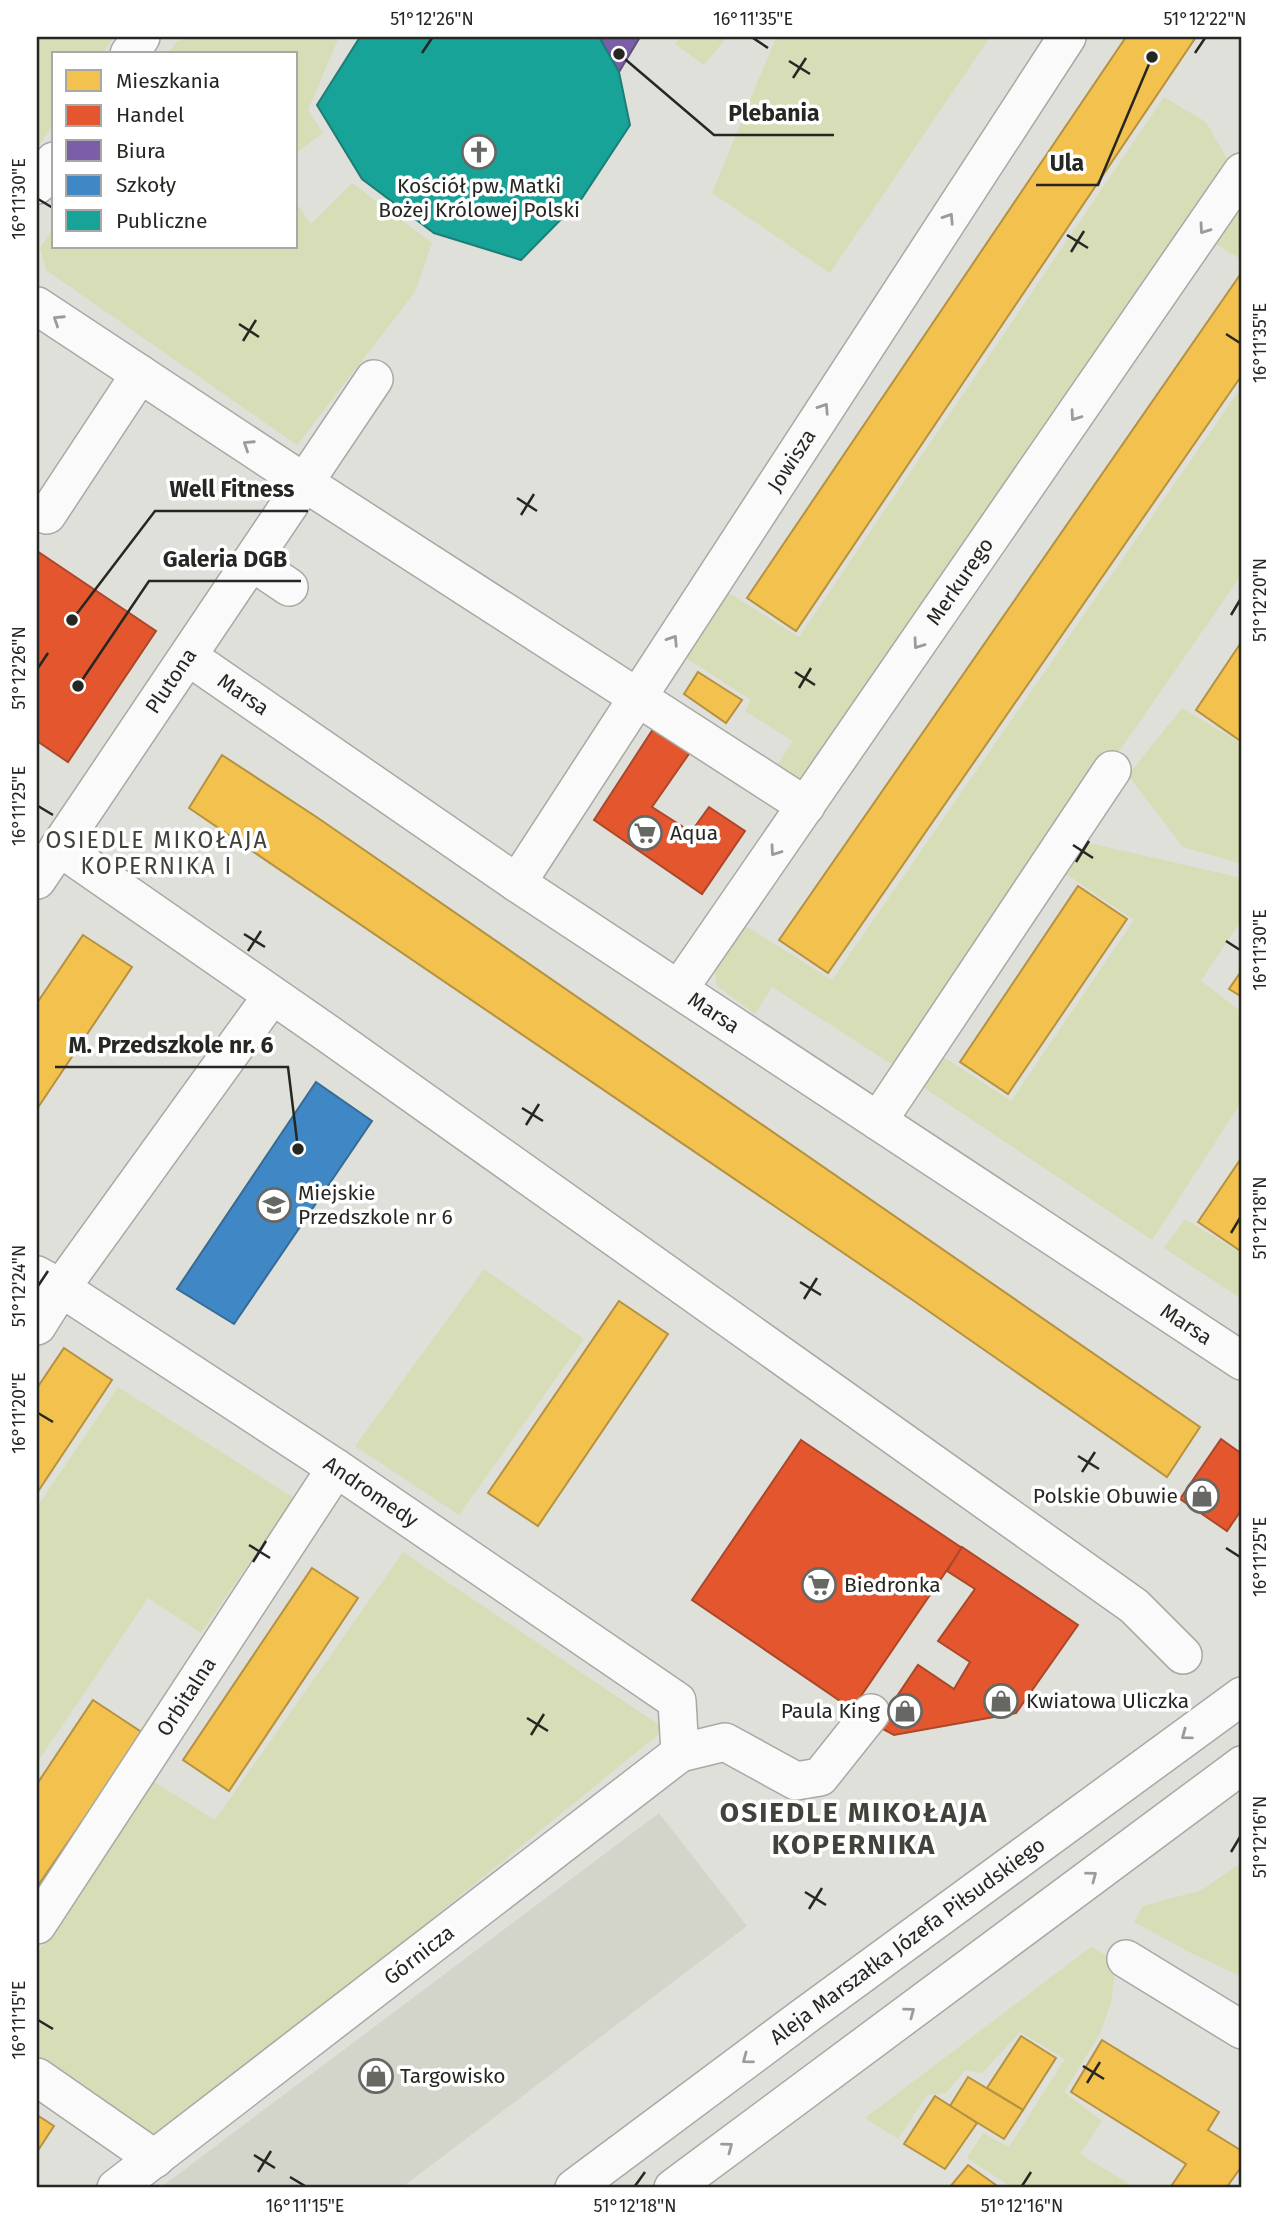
<svg xmlns="http://www.w3.org/2000/svg" width="1279" height="2225" font-family="'Fira Sans',sans-serif">
<style>
.built{fill:#d3d5ca}
.green{fill:#d6ddb7}
.homes{fill:#f2c14e;stroke:#b59241;stroke-width:2}
.shops{fill:#e4572e;stroke:#ab482a;stroke-width:2}
.offices{fill:#7b5ea7;stroke:#624d7f;stroke-width:2}
.schools{fill:#3f88c5;stroke:#386b94;stroke-width:2}
.public{fill:#17a398;stroke:#1c7e75;stroke-width:2}
.lines{fill:none;stroke-linecap:round;stroke-linejoin:round}
.minor-casing{stroke:#a8a8a5;stroke-width:40}
.minor{stroke:#fafafa;stroke-width:37}
.oneway{stroke:#9b9b99}
.ticks{fill:none;stroke:#262622;stroke-width:2.5}
.labels{text-anchor:middle;stroke-width:7;stroke-linejoin:round;paint-order:stroke}
.poi-label{font-size:21px;fill:#262622;stroke:#fff;text-anchor:start}
.street-label{font-size:21px;fill:#262622;stroke:#fff}
.neighbourhood-label{font-size:23px;letter-spacing:2px;fill:#41423a;stroke:#fff}
.district-label{font-size:28px;font-weight:bold;letter-spacing:2px;fill:#41423a;stroke:#fff}
.leader{fill:none;stroke:#262622;stroke-width:2.5}
.callout-dot{fill:#262622;stroke:#fff;stroke-width:2.5}
.callout-label{font-size:23px;text-anchor:middle;font-weight:bold;fill:#262622;stroke:#fff;stroke-width:7;stroke-linejoin:round;paint-order:stroke}
.neatline{fill:none;stroke:#262622;stroke-width:2.5}
.ticks-label{font-size:18px;text-anchor:middle;fill:#262622}
</style>
<rect width="100%" height="100%" fill="#e0e0db"/>
<path class="built" d="M659,1813L747,1926L401,2188H160Z"/>
<g class="green">
<path d="M37,37H114L102,54H54V123L37,148Z"/>
<path d="M199,37H339L308,110L323,133L296,153V54H168L177,41Z"/>
<path d="M680,37H727L704,65L675,44Z"/>
<path d="M776,37H990L830,273L712,193Z"/>
<path d="M1164,97L1206,122L1230,164L804,781L778,764L793,741L745,711L751,700L680,654L721,588L799,637Z"/>
<path d="M352,183L432,243L415,292L297,445L46,270L40,248L54,226V247H296V202L311,224Z"/>
<path d="M1242,199V260L1211,241Z"/>
<path d="M1242,386V574L899,1069L772,987L755,1014L717,986L714,964L741,923L832,980Z"/>
<path d="M1182,708L1242,744V864L1183,847L1128,775Z"/>
<path d="M1085,842L1242,878V919L1201,981L1242,1012V1101L1152,1240L917,1083L936,1052L1011,1101L1134,920L1063,872Z"/>
<path d="M1185,1219L1242,1254V1299L1164,1248Z"/>
<path d="M484,1269L584,1339L459,1515L355,1446Z"/>
<path d="M118,1387L294,1498L201,1633L148,1598L37,1763V1507Z"/>
<path d="M403,1552L665,1729L160,2140L37,2057V1954L153,1781L215,1820Z"/>
<path d="M1242,1862V1977L1189,1952L1134,1922L1143,1906L1202,1890Z"/>
<path d="M1091,1947L1116,1961L1111,2002L1100,2034L1064,2092L1102,2121L1080,2154L1136,2188H1009L1010,2186L967,2158L983,2133L1009,2147L1065,2059L1020,2032L982,2073L965,2070L946,2093L927,2095L898,2139L865,2118Z"/>
</g>
<g class="homes">
<path d="M1126,37H1196L796,631L747,598Z"/>
<path d="M1242,272V375L828,973L779,940Z"/>
<path d="M1242,641V742L1196,710Z"/>
<path d="M698,672L742,700L726,723L684,694Z"/>
<path d="M222,755L318,818L1200,1427L1167,1477L914,1301L189,808Z"/>
<path d="M1078,886L1127,919L1008,1094L960,1062Z"/>
<path d="M83,935L132,967L37,1109V1003Z"/>
<path d="M1242,970V997L1229,989Z"/>
<path d="M1242,1157V1252L1198,1222Z"/>
<path d="M619,1301L668,1334L538,1526L488,1493Z"/>
<path d="M64,1348L112,1380L37,1493V1388Z"/>
<path d="M312,1568L358,1598L229,1791L183,1760Z"/>
<path d="M93,1700L143,1733L37,1887V1784Z"/>
<path d="M1021,2036L1056,2058L1023,2110L987,2088Z"/>
<path d="M1102,2040L1219,2112L1208,2130L1242,2151V2166L1226,2188H1170L1186,2164L1071,2092Z"/>
<path d="M968,2077L1023,2110L1004,2139L950,2106Z"/>
<path d="M935,2096L977,2123L945,2169L904,2144Z"/>
<path d="M37,2115L54,2126L37,2152Z"/>
<path d="M968,2165L1000,2188H949Z"/>
</g>
<g class="shops">
<path d="M37,551L156,631L68,762L37,741Z"/>
<path d="M657,723L693,748L652,807L691,832L709,807L745,831L702,894L594,820Z"/>
<path d="M1221,1439L1242,1454V1509L1227,1531L1180,1499Z"/>
<path d="M801,1440L962,1548L852,1709L692,1600Z"/>
<path d="M962,1547L1078,1625L1016,1713L894,1735L877,1726L918,1665L954,1689L970,1662L938,1641L975,1589L947,1571Z"/>
</g>
<path class="offices" d="M599,37H640L619,72Z"/>
<path class="schools" d="M316,1082L372,1121L234,1324L177,1289Z"/>
<path class="public" d="M360,37H599L619,72L630,125L582,198L521,260L434,233L362,179L317,105Z"/>
<g class="lines">
<g class="minor-casing">
<g id="minor">
<path d="M129,54L141,37"/>
<path d="M37,185L54,161"/>
<path d="M37,306L305,483L806,806"/>
<path d="M47,515L140,374"/>
<path d="M252,562L289,587"/>
<path id="s1" d="M189,657L517,883L1242,1361"/>
<path d="M59,847L327,1033L1134,1606L1183,1655"/>
<path id="s2" d="M37,880L374,379"/>
<path id="s3" d="M517,883L1067,37"/>
<path id="s4" d="M679,989L1242,172"/>
<path d="M878,1121L1112,770"/>
<path d="M37,1275L61,1288L271,997"/>
<path id="s5" d="M37,1326L61,1288L336,1468L677,1701L680,1753L116,2188"/>
<path d="M680,1753L725,1742L796,1781L820,1777L871,1713"/>
<path id="s6" d="M37,1925L336,1468"/>
<path d="M1126,1959L1242,2030"/>
<path d="M37,2077L155,2159"/>
<path id="s7" d="M574,2188L806,2015L1242,1696"/>
<path d="M673,2188L1242,1765"/>
</g>
</g>
<use href="#minor" class="minor"/>
</g>
<defs><path id="oneway-chevron" d="M-2-3.5L2.5 0L-2 3.5" fill="none" stroke-width="1.6" stroke-linecap="round" stroke-linejoin="round" transform="scale(1.75)"/></defs>
<g class="oneway">
<use href="#oneway-chevron" transform="translate(949 218) rotate(-57)"/>
<use href="#oneway-chevron" transform="translate(1204 229) rotate(125)"/>
<use href="#oneway-chevron" transform="translate(58 320) rotate(-147)"/>
<use href="#oneway-chevron" transform="translate(824 408) rotate(-57)"/>
<use href="#oneway-chevron" transform="translate(1075 416) rotate(125)"/>
<use href="#oneway-chevron" transform="translate(248 445) rotate(-147)"/>
<use href="#oneway-chevron" transform="translate(673 640) rotate(-57)"/>
<use href="#oneway-chevron" transform="translate(918 644) rotate(125)"/>
<use href="#oneway-chevron" transform="translate(775 851) rotate(125)"/>
<use href="#oneway-chevron" transform="translate(1186 1735) rotate(144)"/>
<use href="#oneway-chevron" transform="translate(1092 1876) rotate(-37)"/>
<use href="#oneway-chevron" transform="translate(910 2012) rotate(-37)"/>
<use href="#oneway-chevron" transform="translate(747 2059) rotate(143)"/>
<use href="#oneway-chevron" transform="translate(728 2147) rotate(-37)"/>
</g>
<path class="ticks" d="M753,38L768,48M422,53L432,38M1195,53L1205,38M789,61L810,74M793,78L806,58M38,199L53,208M1067,235L1088,248M1071,252L1084,231M239,324L259,337M1226,334L1240,343M243,341L256,320M517,498L537,511M521,515L534,494M1231,615L1240,600M38,668L48,653M795,672L815,685M799,688L811,668M38,806L53,815M1073,845L1093,858M1076,862L1089,841M244,934L265,947M1226,941L1240,950M248,951L261,931M522,1108L543,1121M526,1125L539,1104M1231,1233L1240,1218M800,1282L821,1295M38,1286L48,1271M804,1299L817,1278M38,1413L53,1422M1078,1456L1099,1469M1082,1472L1095,1452M249,1545L270,1558M1226,1548L1240,1557M253,1562L266,1541M527,1718L548,1731M531,1735L544,1714M1231,1852L1240,1837M805,1892L826,1905M809,1909L822,1888M38,2020L53,2029M1083,2066L1104,2079M1087,2083L1100,2062M254,2155L275,2168M258,2172L271,2151M290,2177L305,2186M635,2186L645,2172M1022,2186L1031,2172"/>
<defs>
<g id="church-ring" transform="scale(1.75)"><circle r="9.5" fill="#fff" stroke="#676763" stroke-width="1.5"/><path d="M-1.2-6h2.4v3.5h3.3v2.4h-3.3V6h-2.4V-.1h-3.3v-2.4h3.3Z" fill="#676763"/></g>
<g id="supermarket-ring" transform="scale(1.75)"><circle r="9.5" fill="#fff" stroke="#676763" stroke-width="1.5"/><path d="M-6-5.5h2.5l.6 2H6L4.5 2H-2.5L-4.4-4H-6ZM-1.5 3.2a1.3 1.3 0 1 0 .1 0ZM3 3.2a1.3 1.3 0 1 0 .1 0Z" fill="#676763"/></g>
<g id="school-ring" transform="scale(1.75)"><circle r="9.5" fill="#fff" stroke="#676763" stroke-width="1.5"/><path d="M0-5L7-2L0 1L-7-2ZM-4 1L0 2.5L4 1V4Q0 6-4 4Z" fill="#676763"/></g>
<g id="shop-ring" transform="scale(1.75)"><circle r="9.5" fill="#fff" stroke="#676763" stroke-width="1.5"/><path d="M-5-2.5h2.3a2.7 3.5 0 0 1 5.4 0H5L5.5 6h-11ZM-1.5-2.5h3a1.5 2.3 0 0 0-3 0Z" fill="#676763"/></g>
</defs>
<g fill-rule="evenodd">
<use href="#church-ring" x="479" y="152"/>
<use href="#supermarket-ring" x="645" y="833"/>
<use href="#school-ring" x="274" y="1205"/>
<use href="#shop-ring" x="1202" y="1496"/>
<use href="#supermarket-ring" x="819" y="1585"/>
<use href="#shop-ring" x="1001" y="1701"/>
<use href="#shop-ring" x="905" y="1711"/>
<use href="#shop-ring" x="376" y="2076"/>
</g>
<g class="labels">
<g class="poi-label">
<text x="479" y="193" text-anchor="middle">Kościół pw. Matki<tspan x="479" dy="24">Bożej Królowej Polski</tspan></text>
<text x="670" y="840">Aqua</text>
<text x="298" y="1200">Miejskie<tspan x="298" dy="24">Przedszkole nr 6</tspan></text>
<text x="1178" y="1503" text-anchor="end">Polskie Obuwie</text>
<text x="844" y="1592">Biedronka</text>
<text x="1026" y="1708">Kwiatowa Uliczka</text>
<text x="880" y="1718" text-anchor="end">Paula King</text>
<text x="400" y="2083">Targowisko</text>
</g>
<g class="street-label">
<text dy="7" stroke="none"><textPath href="#s3" startOffset="504">Jowisza</textPath></text>
<text dy="7" stroke="none"><textPath href="#s4" startOffset="495">Merkurego</textPath></text>
<text dy="7" stroke="none"><textPath href="#s2" startOffset="240">Plutona</textPath></text>
<text dy="7" stroke="none"><textPath href="#s1" startOffset="66">Marsa</textPath></text>
<text dy="7" stroke="none"><textPath href="#s1" startOffset="634">Marsa</textPath></text>
<text dy="7" stroke="none"><textPath href="#s1" startOffset="1200">Marsa</textPath></text>
<text dy="7" stroke="none"><textPath href="#s5" startOffset="416">Andromedy</textPath></text>
<text dy="7" stroke="none"><textPath href="#s6" startOffset="273">Orbitalna</textPath></text>
<text dy="7" stroke="none"><textPath href="#s7" startOffset="415">Aleja Marszałka Józefa Piłsudskiego</textPath></text>
<text transform="translate(419 1955) rotate(-38)" y="7">Górnicza</text>
</g>
<g class="neighbourhood-label">
<text x="157" y="848">OSIEDLE MIKOŁAJA<tspan x="157" dy="26">KOPERNIKA I</tspan></text>
</g>
<g class="district-label">
<text x="854" y="1822">OSIEDLE MIKOŁAJA<tspan x="854" dy="32">KOPERNIKA</tspan></text>
</g>
</g>
<path class="leader" d="M619 54L714 135H834M1152 57L1098 185H1036M72 620L155 511H308M78 686L149 581H301M298 1149L288 1067H55"/>
<g class="callout-dot">
<circle cx="619" cy="54" r="7"/>
<circle cx="1152" cy="57" r="7"/>
<circle cx="72" cy="620" r="7"/>
<circle cx="78" cy="686" r="7"/>
<circle cx="298" cy="1149" r="7"/>
</g>
<g class="callout-label">
<text x="774" y="121">Plebania</text>
<text x="1067" y="171">Ula</text>
<text x="232" y="497">Well Fitness</text>
<text x="225" y="567">Galeria DGB</text>
<text x="171" y="1053">M. Przedszkole nr. 6</text>
</g>
<rect width="1279" height="2225" fill="none" stroke="#ffffff" stroke-width="77"/>
<rect x="52" y="52" width="245" height="196" fill="#ffffff" stroke="#a8a8a7" stroke-width="2"/>
<rect x="66" y="70" width="35" height="21" fill="#f2c14e" stroke="#a8a8a7" stroke-width="2"/>
<text x="116" y="88" font-size="21" fill="#262622">Mieszkania</text>
<rect x="66" y="105" width="35" height="21" fill="#e4572e" stroke="#a8a8a7" stroke-width="2"/>
<text x="116" y="122" font-size="21" fill="#262622">Handel</text>
<rect x="66" y="140" width="35" height="21" fill="#7b5ea7" stroke="#a8a8a7" stroke-width="2"/>
<text x="116" y="158" font-size="21" fill="#262622">Biura</text>
<rect x="66" y="175" width="35" height="21" fill="#3f88c5" stroke="#a8a8a7" stroke-width="2"/>
<text x="116" y="192" font-size="21" fill="#262622">Szkoły</text>
<rect x="66" y="210" width="35" height="21" fill="#17a398" stroke="#a8a8a7" stroke-width="2"/>
<text x="116" y="228" font-size="21" fill="#262622">Publiczne</text>
<rect x="38" y="38" width="1202" height="2148" class="neatline"/>
<g class="ticks-label">
<text x="432" y="25">51°12'26"N</text>
<text x="753" y="25">16°11'35"E</text>
<text x="1205" y="25">51°12'22"N</text>
<text transform="translate(19 199) rotate(-90)" y="6">16°11'30"E</text>
<text transform="translate(1260 343) rotate(-90)" y="6">16°11'35"E</text>
<text transform="translate(1260 600) rotate(-90)" y="6">51°12'20"N</text>
<text transform="translate(19 668) rotate(-90)" y="6">51°12'26"N</text>
<text transform="translate(19 806) rotate(-90)" y="6">16°11'25"E</text>
<text transform="translate(1260 950) rotate(-90)" y="6">16°11'30"E</text>
<text transform="translate(1260 1218) rotate(-90)" y="6">51°12'18"N</text>
<text transform="translate(19 1286) rotate(-90)" y="6">51°12'24"N</text>
<text transform="translate(19 1413) rotate(-90)" y="6">16°11'20"E</text>
<text transform="translate(1260 1557) rotate(-90)" y="6">16°11'25"E</text>
<text transform="translate(1260 1837) rotate(-90)" y="6">51°12'16"N</text>
<text transform="translate(19 2020) rotate(-90)" y="6">16°11'15"E</text>
<text x="305" y="2212">16°11'15"E</text>
<text x="635" y="2212">51°12'18"N</text>
<text x="1022" y="2212">51°12'16"N</text>
</g>
</svg>
